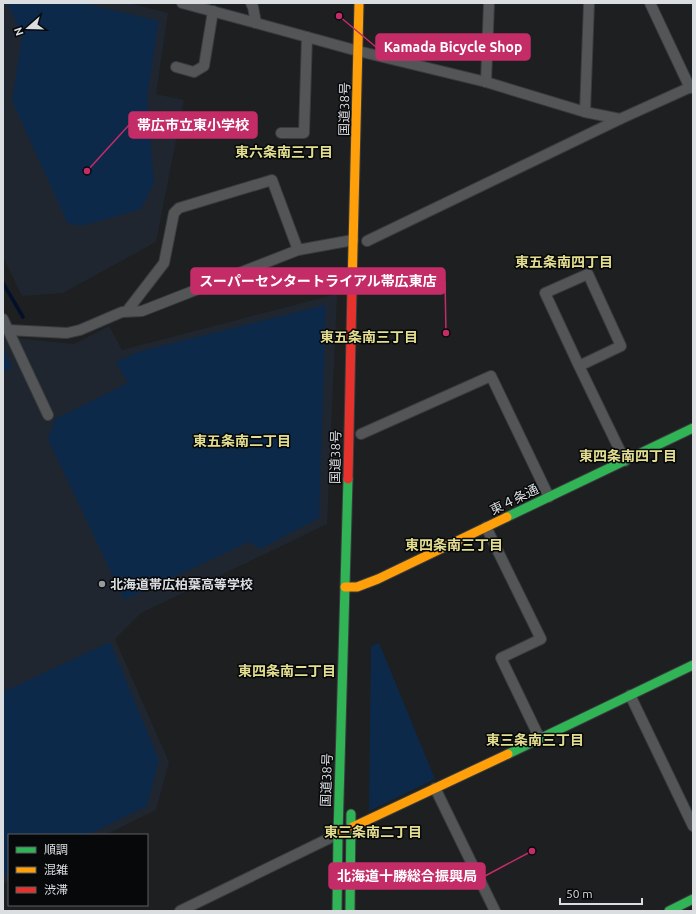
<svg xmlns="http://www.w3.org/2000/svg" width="696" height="914" font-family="Ubuntu,'Noto Sans JP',sans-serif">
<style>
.built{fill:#20262f}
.green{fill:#0d294a}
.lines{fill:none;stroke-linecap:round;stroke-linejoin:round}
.stream{stroke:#03102a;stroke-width:3.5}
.street-casing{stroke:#393c3e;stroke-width:12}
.fast-casing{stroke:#393c3e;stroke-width:11}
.slow-casing{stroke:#393c3e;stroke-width:11}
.jam-casing{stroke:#393c3e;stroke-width:11}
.street{stroke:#535557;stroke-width:10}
.fast{stroke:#30b455;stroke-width:9}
.slow{stroke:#ff9f0a;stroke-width:9}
.jam{stroke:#e5322d;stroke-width:9}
.poi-dot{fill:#989b9e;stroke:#07080a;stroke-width:1.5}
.labels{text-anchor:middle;stroke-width:3;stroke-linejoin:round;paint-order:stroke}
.street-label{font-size:13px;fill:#dbdee1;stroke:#07080a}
.poi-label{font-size:13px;font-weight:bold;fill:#dbdee1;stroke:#07080a;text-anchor:start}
.neighbourhood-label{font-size:14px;font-weight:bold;fill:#e2dd8f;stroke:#07080a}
.leader{fill:none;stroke:#c42c68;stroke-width:1.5}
.callout-dot{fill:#c42c68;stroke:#07080a;stroke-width:1.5}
.callout{fill:#c42c68;stroke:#c42c68;stroke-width:1.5}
.callout-label{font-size:14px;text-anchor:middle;font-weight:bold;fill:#fff}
</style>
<rect width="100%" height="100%" fill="#1d1f21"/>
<g class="built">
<path d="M3,3H129L168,13L156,94L184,100L156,242L63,293L22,296L3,257Z"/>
<path d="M337,294L327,524L263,555L141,613L115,639L169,762L156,810L105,835H9V881L3,884V330L6,337L74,344L109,326L122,350Z"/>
</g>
<g class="green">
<path d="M7,3H83L159,21L147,97L154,183L141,209L82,226L68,224L12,101L22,36Z"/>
<path d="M326,305L319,518L260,549L249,542L124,600L48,439L55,419L128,383L116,362L138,352Z"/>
<path d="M3,348L12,368L3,372Z"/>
<path d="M110,642L159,760L147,806L88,835H9V874L3,877V692Z"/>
<path d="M379,643L435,779L369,811L371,646Z"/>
</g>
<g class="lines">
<path class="stream" d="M3,283L23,317"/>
<g class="street-casing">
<g id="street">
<path d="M182,3L256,23L358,51L486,82L585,112L620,119"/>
<path d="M251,3L253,7L256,23"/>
<path d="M650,3L690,88"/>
<path d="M176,67L194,72L204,66L213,11"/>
<path d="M486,82L489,3"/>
<path d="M585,112L589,3"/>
<path d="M281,133H304L307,37"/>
<path d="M367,241L620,119L693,86"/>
<path d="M127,311L164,263L174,213L179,208L272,180L298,250"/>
<path d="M3,319L48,415"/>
<path d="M8,330L67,333L80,330L122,312L142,311L298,250L353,240"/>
<path d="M579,366L621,346L588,274L545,293L579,366L625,461"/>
<path d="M361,434L491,376L549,497"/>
<path d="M486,527L541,639L501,658L540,739"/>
<path d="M630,695L693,826"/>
<path d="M435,788L495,911"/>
<path d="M180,911L338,834"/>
</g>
</g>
<g class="fast-casing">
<g id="fast">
<path d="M507,517L693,428"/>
<path d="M508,754L693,665"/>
<path d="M337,911L338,834L348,479"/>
<path d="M350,911L351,814"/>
<path d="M669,911L693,899"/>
</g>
</g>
<g class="slow-casing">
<g id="slow">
<path d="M352,288L359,3"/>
<path d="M345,587H357L378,579L507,517"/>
<path d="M342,832L508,754"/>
</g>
</g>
<g class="jam-casing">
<path id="jam" d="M348,479L352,288"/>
</g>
<use href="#street" class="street"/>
<use href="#fast" class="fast"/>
<use href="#slow" class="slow"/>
<use href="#jam" class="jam"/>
</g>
<circle class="poi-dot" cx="102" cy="584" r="4"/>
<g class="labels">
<g class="street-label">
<text transform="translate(344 109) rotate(-89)" y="5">国道38号</text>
<text transform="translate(335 457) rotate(-89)" y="5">国道38号</text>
<text transform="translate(514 499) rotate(-26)" y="5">東４条通</text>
<text transform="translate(326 780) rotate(-88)" y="5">国道38号</text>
</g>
<g class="poi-label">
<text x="110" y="589">北海道帯広柏葉高等学校</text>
</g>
<g class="neighbourhood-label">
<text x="284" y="157">東六条南三丁目</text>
<text x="564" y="267">東五条南四丁目</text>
<text x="369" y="342">東五条南三丁目</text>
<text x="242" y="446">東五条南二丁目</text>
<text x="628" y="461">東四条南四丁目</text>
<text x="454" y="550">東四条南三丁目</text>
<text x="287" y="676">東四条南二丁目</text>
<text x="535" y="745">東三条南三丁目</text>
<text x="373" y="837">東三条南二丁目</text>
</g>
</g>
<path class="leader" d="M339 16L376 47M87 171L129 125M446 333L445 281M532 851L485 876"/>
<g class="callout-dot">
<circle cx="339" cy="16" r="4"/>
<circle cx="87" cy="171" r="4"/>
<circle cx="446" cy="333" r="4"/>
<circle cx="532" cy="851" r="4"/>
</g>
<g class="callout">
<rect x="376" y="34" width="154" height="26" rx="4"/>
<rect x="129" y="112" width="128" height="26" rx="4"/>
<rect x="191" y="268" width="254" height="26" rx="4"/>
<rect x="329" y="863" width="156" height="26" rx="4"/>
</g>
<g class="callout-label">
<text x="453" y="52">Kamada Bicycle Shop</text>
<text x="193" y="130">帯広市立東小学校</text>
<text x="318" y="286">スーパーセンタートライアル帯広東店</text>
<text x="407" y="881">北海道十勝総合振興局</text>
</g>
<rect width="696" height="914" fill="none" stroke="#dbdee1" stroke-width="8"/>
<rect x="8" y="834" width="140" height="72" fill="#07080a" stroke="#5c5e60"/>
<rect x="16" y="847" width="20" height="6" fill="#30b455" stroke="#5c5e60"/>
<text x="44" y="854" font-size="12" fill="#dbdee1">順調</text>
<rect x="16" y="867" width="20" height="6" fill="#ff9f0a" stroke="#5c5e60"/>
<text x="44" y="874" font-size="12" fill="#dbdee1">混雑</text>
<rect x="16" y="887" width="20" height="6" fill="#e5322d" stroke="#5c5e60"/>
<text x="44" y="894" font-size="12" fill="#dbdee1">渋滞</text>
<g transform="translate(28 28) rotate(250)" stroke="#07080a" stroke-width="3" paint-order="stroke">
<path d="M0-3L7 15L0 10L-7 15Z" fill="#dbdee1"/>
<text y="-6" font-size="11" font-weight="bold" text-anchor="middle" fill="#dbdee1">N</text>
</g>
<path d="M560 898v6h82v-6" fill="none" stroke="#dbdee1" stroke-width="2"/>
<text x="566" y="898" font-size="12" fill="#dbdee1" stroke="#07080a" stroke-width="3" paint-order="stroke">50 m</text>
</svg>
